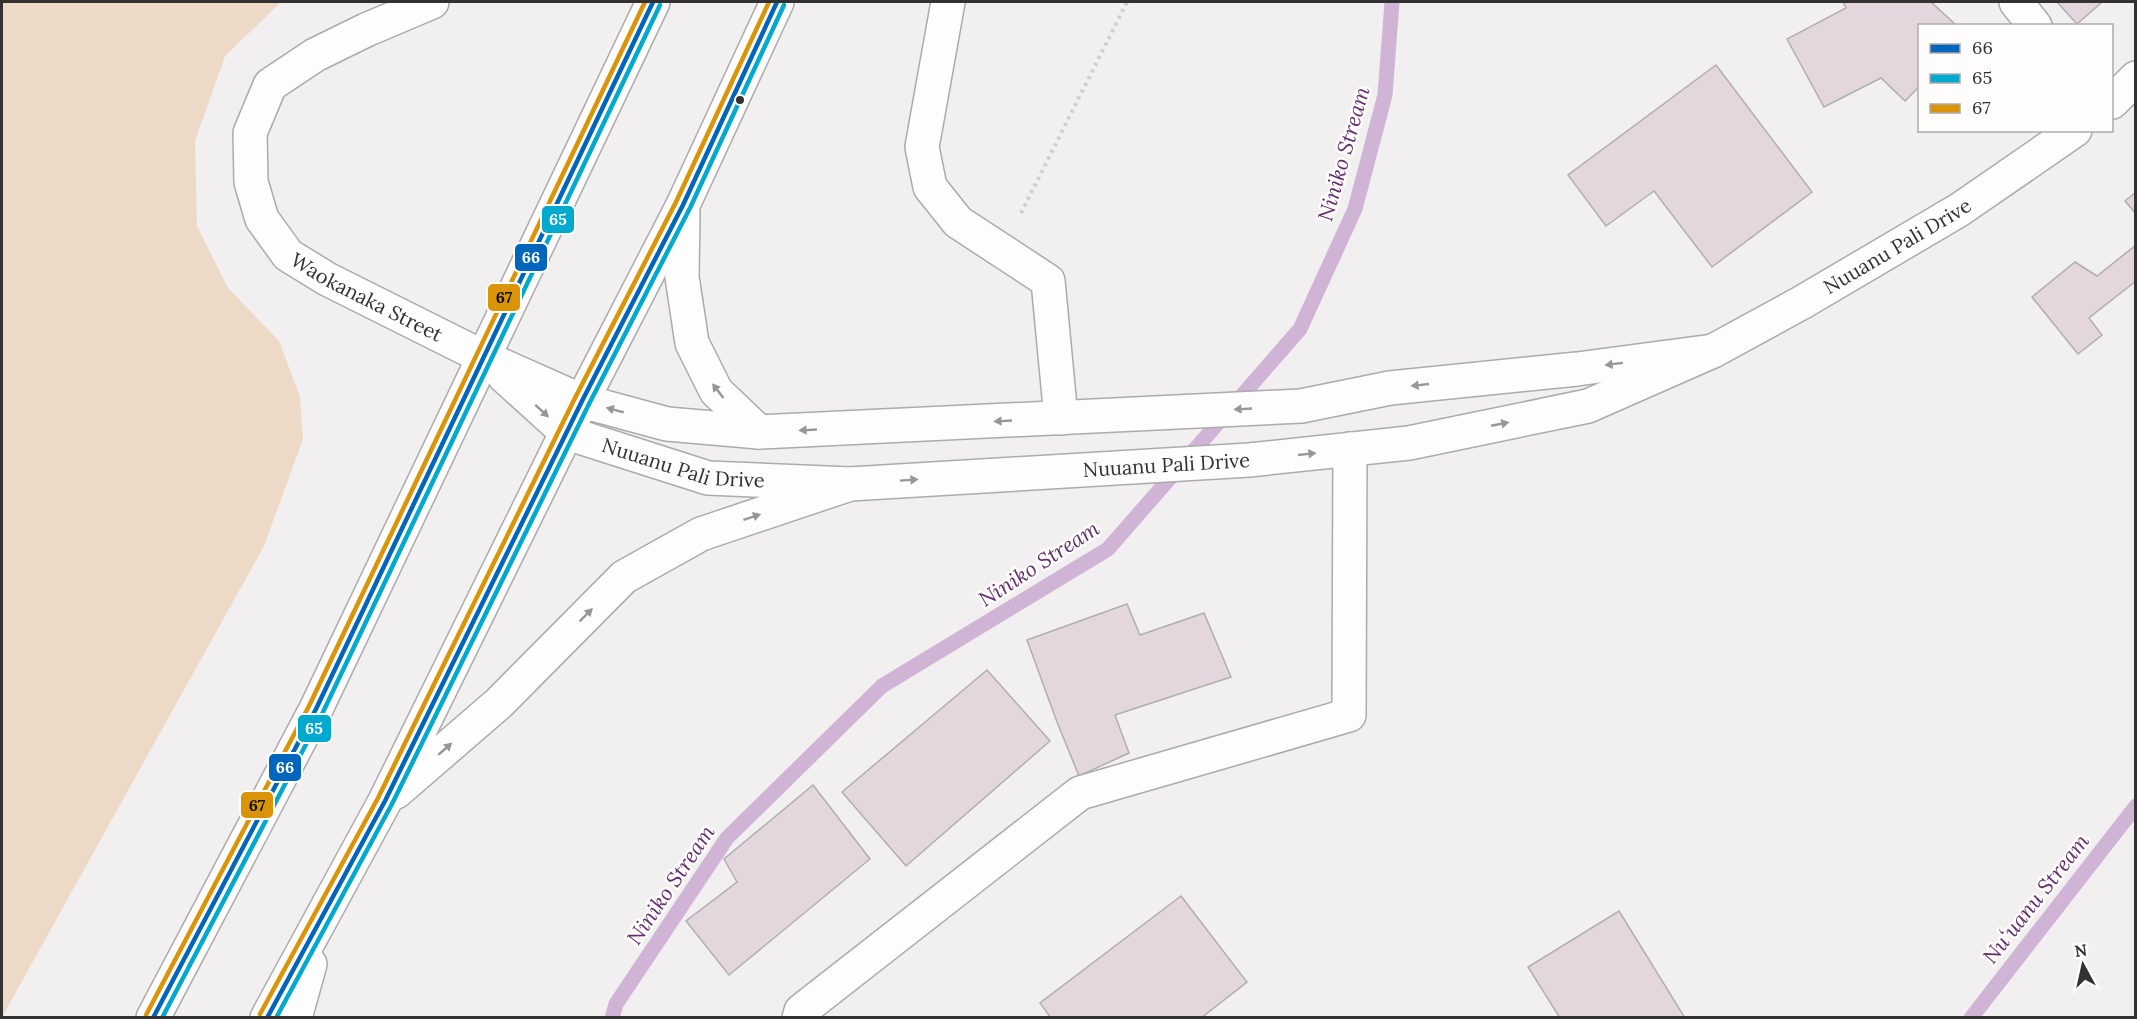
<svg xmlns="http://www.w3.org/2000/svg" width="2137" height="1019" font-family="Lora,serif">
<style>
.green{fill:#ecdac6}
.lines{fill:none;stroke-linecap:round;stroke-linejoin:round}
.stream{stroke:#d0b4d6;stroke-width:15}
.building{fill:#e3d6dc;stroke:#b0afaf;stroke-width:1.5}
.minor-casing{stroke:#acaaaa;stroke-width:36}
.highway-casing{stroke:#acaaaa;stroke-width:36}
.path{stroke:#cfcece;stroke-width:4;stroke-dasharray:3 4.5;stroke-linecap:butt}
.minor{stroke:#fdfdfd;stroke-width:33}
.highway{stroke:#fdfdfd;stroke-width:33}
.bus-1-casing{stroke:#fffcfc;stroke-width:9}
.bus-2-casing{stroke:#fffcfc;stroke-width:9}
.bus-3-casing{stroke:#fffcfc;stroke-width:9}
.bus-1{stroke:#0065bd;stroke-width:4.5}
.bus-2{stroke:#00a9ce;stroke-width:4.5}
.bus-3{stroke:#da9407;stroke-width:4.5}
.oneway{fill:#989797}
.bus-dot{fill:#333131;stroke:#fffcfc;stroke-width:2}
.labels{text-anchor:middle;stroke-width:5;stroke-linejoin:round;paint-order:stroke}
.street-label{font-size:20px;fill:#333131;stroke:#fffcfc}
.water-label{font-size:21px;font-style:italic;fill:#612f6b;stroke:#fffcfc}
.line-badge{stroke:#fffcfc;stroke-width:2}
.badge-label{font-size:16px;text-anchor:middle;font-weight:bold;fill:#fff}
.pale-badge-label{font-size:16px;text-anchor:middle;font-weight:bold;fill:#111}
</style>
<rect width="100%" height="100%" fill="#f1efef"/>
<path class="green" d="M2,2H285L279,4L225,56L195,141L197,226L228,288L279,341L300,397L303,439L264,546L2,1017Z"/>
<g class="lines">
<g class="stream">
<path d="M612,1018L616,1004L727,838L882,686L1108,549L1300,329L1355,209L1385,95L1392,2"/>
<path d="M1971,1018L2136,806"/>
</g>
</g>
<g class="building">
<path d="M1843,2H1931L1957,26H1920V86L1905,101L1881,78L1824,107L1787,39L1846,8Z"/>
<path d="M2057,2H2102L2077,24Z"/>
<path d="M1716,65L1812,192L1712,267L1654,191L1606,226L1568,175Z"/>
<path d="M2136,192V214L2125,201Z"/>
<path d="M2136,245V281L2089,318L2102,335L2078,354L2032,297L2075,262L2097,276Z"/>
<path d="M1127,604L1140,635L1204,613L1231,677L1115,715L1129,753L1079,776L1057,722L1027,640Z"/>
<path d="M987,670L1050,741L906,866L842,792Z"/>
<path d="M813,785L870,859L729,975L686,921L737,882L724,859Z"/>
<path d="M1181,896L1247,982L1201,1018H1051L1040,1003Z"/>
<path d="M1619,911L1685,1018H1560L1528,967Z"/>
</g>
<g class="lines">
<g class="minor-casing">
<g id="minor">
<path id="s1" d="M432,2L366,30L315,55L270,85L250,133L251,182L262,219L288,255L327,279L483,357L582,401L667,424L759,432L1301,406L1390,388L1577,369L1713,351"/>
<path d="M948,2L922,147L930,187L958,222L1048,281L1061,418"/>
<path d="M2016,2L2035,26"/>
<path d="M2112,102L2136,78"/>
<path id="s2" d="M504,376L567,433L708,478L850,484L1249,460L1409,443L1588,406L1713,351L1801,303L1959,210L2075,130"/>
<path d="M799,1018L801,1011L1080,793L1349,715L1350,449"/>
</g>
</g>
<g class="highway-casing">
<g id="highway">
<path d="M683,213L682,277L692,343L716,391L759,432"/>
<path d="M396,792L499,703L624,577L701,534L850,484"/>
<path d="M153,1018L316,709L653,2"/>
<path d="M267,1018L385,801L582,401L683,205L777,2"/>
<path d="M295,1018L310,964"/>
</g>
</g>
<path class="path" d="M1021,213L1127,2"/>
<use href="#minor" class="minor"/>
<use href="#highway" class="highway"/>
<g class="bus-1-casing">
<g id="bus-1">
<path d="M153,1018L316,709L653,2"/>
<path d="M267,1018L385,801L582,401L683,205L777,2"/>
</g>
</g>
<g class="bus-2-casing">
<g id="bus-2">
<path d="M162,1018L323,712L660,5"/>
<path d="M276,1018L392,804L589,404L690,208L784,5"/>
</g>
</g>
<g class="bus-3-casing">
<g id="bus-3">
<path d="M260,1014L378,798L575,398L676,202L769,2"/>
<path d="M146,1015L309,706L645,2"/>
</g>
</g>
<use href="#bus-1" class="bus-1"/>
<use href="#bus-2" class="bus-2"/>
<use href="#bus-3" class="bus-3"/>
</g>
<defs><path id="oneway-solid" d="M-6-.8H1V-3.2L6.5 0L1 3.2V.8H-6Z" transform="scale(1.5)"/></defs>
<g class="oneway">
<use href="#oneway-solid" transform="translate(1614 364) rotate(173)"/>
<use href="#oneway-solid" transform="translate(1420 385) rotate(174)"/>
<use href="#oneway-solid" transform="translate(718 391) rotate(-128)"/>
<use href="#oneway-solid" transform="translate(1243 409) rotate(177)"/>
<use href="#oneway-solid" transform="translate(615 410) rotate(-165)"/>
<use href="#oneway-solid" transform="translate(542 411) rotate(42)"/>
<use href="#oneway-solid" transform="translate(1003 421) rotate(177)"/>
<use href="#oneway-solid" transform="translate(1500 424) rotate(-11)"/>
<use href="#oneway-solid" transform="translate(808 430) rotate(177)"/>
<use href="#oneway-solid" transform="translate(1307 454) rotate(-6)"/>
<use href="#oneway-solid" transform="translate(909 480) rotate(-4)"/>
<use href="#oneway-solid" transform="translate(752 517) rotate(-18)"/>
<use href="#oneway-solid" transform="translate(586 615) rotate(-45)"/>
<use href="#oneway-solid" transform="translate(445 749) rotate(-41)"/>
</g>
<circle class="bus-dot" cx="740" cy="100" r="5"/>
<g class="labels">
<g class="street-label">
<text dy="7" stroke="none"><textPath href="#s2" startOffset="1467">Nuuanu Pali Drive</textPath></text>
<text dy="7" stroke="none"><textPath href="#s1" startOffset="456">Waokanaka Street</textPath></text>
<text dy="7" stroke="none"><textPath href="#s2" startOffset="206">Nuuanu Pali Drive</textPath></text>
<text dy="7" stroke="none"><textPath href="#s2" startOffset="692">Nuuanu Pali Drive</textPath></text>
</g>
<g class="water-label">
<text transform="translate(1344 154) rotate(-74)" y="7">Niniko Stream</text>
<text transform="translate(1039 564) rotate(-33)" y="7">Niniko Stream</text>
<text transform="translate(671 885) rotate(-56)" y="7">Niniko Stream</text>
<text transform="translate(2036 899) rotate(-52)" y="7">Nuʻuanu Stream</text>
</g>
</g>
<g class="line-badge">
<rect x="541" y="205" width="34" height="29" rx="6" fill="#00a9ce"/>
<rect x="514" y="243" width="34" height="29" rx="6" fill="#0065bd"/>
<rect x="487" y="283" width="34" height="29" rx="6" fill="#da9407"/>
<rect x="297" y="714" width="35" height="29" rx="6" fill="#00a9ce"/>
<rect x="268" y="753" width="34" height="29" rx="6" fill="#0065bd"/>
<rect x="240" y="791" width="34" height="28" rx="6" fill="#da9407"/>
</g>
<g class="badge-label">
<text x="558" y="225">65</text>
<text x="531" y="263">66</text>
<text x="314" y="734">65</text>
<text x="285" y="773">66</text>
</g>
<g class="pale-badge-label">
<text x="504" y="303">67</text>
<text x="257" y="811">67</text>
</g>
<rect width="2137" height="1019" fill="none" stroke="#333131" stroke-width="6"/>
<rect x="1918" y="24" width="195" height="108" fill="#fffcfc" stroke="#adabab" stroke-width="1.5"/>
<rect x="1930" y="44" width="30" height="9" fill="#0065bd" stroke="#adabab" stroke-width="1.5"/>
<text x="1972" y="54" font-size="18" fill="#333131">66</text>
<rect x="1930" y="74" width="30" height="9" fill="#00a9ce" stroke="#adabab" stroke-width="1.5"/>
<text x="1972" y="84" font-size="18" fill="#333131">65</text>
<rect x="1930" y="104" width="30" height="9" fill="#da9407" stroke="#adabab" stroke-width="1.5"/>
<text x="1972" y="114" font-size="18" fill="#333131">67</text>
<g transform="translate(2083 965) rotate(352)" stroke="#fffcfc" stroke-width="4.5" paint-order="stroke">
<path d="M0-4.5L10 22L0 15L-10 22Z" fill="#333131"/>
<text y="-9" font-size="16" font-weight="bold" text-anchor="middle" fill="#333131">N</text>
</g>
</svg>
